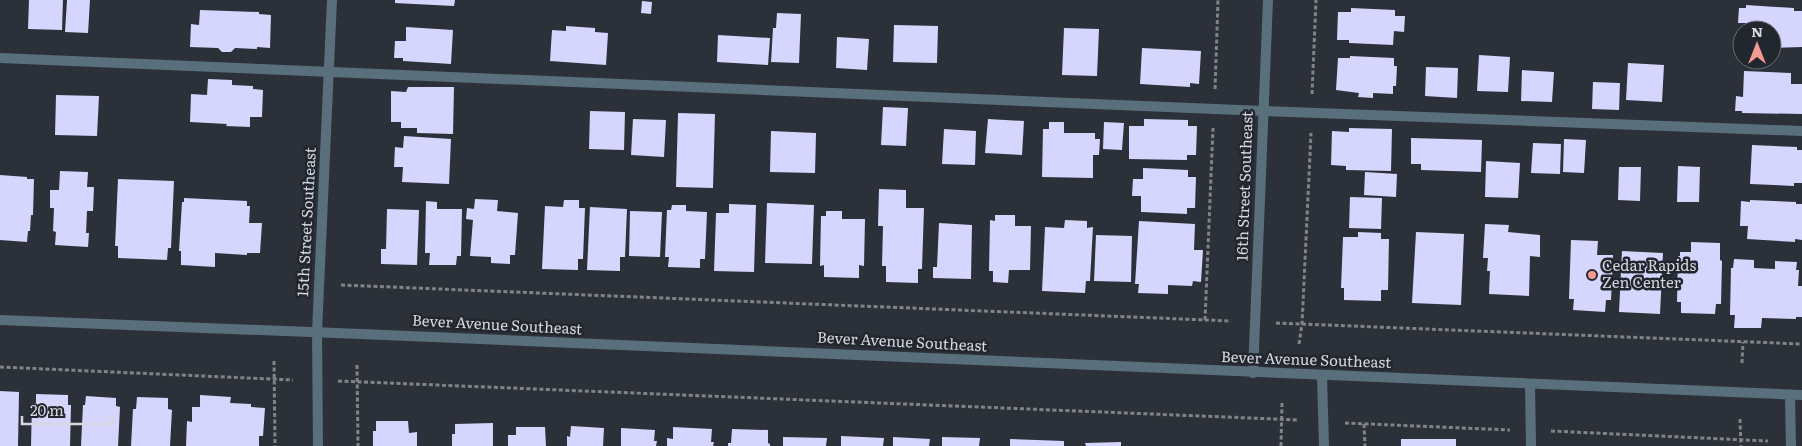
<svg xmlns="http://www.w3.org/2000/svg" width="1802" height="446" font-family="Literata,serif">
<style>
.building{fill:#d6d5fe}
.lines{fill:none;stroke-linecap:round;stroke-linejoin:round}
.path{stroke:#7f838a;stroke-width:3;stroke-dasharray:4 2.5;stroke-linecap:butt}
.service{stroke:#5a6f7c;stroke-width:10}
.minor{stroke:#5a6f7c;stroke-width:10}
.tertiary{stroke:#5a6f7c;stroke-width:10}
.poi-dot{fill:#f59c90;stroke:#22272f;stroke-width:2}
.labels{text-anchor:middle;stroke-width:5;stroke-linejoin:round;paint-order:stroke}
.street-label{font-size:15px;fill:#d5d8de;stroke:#22272f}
.poi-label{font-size:15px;fill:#d5d8de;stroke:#22272f;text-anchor:start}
</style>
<rect width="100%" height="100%" fill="#2c3139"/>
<g class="building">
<path d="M29,0H63L62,30L28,29Z"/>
<path d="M67,0H90L88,33L65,32Z"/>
<path d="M395,0H455L454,6L395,3Z"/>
<path d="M642,1L652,2L651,14L641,13Z"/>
<path d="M1746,5L1794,8V11H1802V47L1772,48V30H1746V23H1738L1739,8H1746Z"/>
<path d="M1351,8L1395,10V16H1405L1404,32L1394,31L1393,45L1349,43V40H1337L1338,12H1351Z"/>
<path d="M200,10L259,12V14L271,15L270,48L257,47V49L235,48L231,52H222L218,48L190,47L191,24L199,25Z"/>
<path d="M777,13L801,14L799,63L771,62L773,28H776Z"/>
<path d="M894,25L938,26L937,63L893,62Z"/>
<path d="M566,26L595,28V32L608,33L606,65L550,61L552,30L566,31Z"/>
<path d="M406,27L453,30L451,64L403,61V58H394L395,41H406Z"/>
<path d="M1064,28L1099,29L1097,76L1062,75Z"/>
<path d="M718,35L770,38L768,65L717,62Z"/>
<path d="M837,37L869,39L867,70L836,68Z"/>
<path d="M1142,48L1201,51L1199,84L1190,83V87L1140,84Z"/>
<path d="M1479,55L1510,57L1508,92L1477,91Z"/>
<path d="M1350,56L1394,58V66H1397L1396,86H1393V94L1373,93V98L1358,97L1359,93L1336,90L1338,58H1350Z"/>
<path d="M1628,63L1664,65L1662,102L1626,100Z"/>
<path d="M1426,67L1458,68L1457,98L1425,96Z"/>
<path d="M1522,70L1554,72L1552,102L1521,101Z"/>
<path d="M1744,71L1791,73V84H1802V114L1742,113V111H1735L1736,96L1743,97Z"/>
<path d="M208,79L232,80V85L253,86V89L263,90L262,117H250V127L226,126L227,124L190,122L191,94L207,95Z"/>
<path d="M1593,82L1620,83L1619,110L1592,109Z"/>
<path d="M408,87H454L453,134L417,133V128H401V122H391V91L406,92Z"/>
<path d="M56,95L99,96L97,136L55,135Z"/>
<path d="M883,107L908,108L906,146L881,145Z"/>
<path d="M590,111L625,112L624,150L589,149Z"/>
<path d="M678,113L715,114L713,188L676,187Z"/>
<path d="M633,119L666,120L664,157L631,155Z"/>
<path d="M988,119L1024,121L1022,155L985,153Z"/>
<path d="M1144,119L1188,120V126H1197L1196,155H1187V160L1129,159V126H1144Z"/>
<path d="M1049,122H1064V133H1095V139H1100L1099,155H1093V178L1042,177L1043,129H1049Z"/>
<path d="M1104,122L1124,123L1122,150L1103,149Z"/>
<path d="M1349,128L1392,129L1391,171L1346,170V166L1331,165L1332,131L1349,132Z"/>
<path d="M944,129L976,131L975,165L942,164Z"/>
<path d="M771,131L816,133L815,173L770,172Z"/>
<path d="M404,136L451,139L449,184L402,182L403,167H394L395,147L403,148Z"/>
<path d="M1411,138L1482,140L1481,172L1421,170V164H1411Z"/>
<path d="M1564,139L1586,140L1584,173L1563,172Z"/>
<path d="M1533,143L1561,144L1560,174L1531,173Z"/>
<path d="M1752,145L1797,147V150H1802V183H1794V186L1750,184Z"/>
<path d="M1486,161L1520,163L1518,198L1485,197Z"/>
<path d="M1678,166L1700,167L1699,202H1677Z"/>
<path d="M1619,167H1641L1640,201L1618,200Z"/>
<path d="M1143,168L1188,170V177H1196L1195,208H1187V214L1141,212V196H1132L1133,179H1143Z"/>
<path d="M60,171L88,172L87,187H94L93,211H87L86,233H89L88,247L55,245L56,232L53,231L54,208H50V190H59Z"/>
<path d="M1365,172L1397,174L1396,197L1364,195Z"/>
<path d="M0,175L27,177V179H34L33,215H31L30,231H28L27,242L0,240Z"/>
<path d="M118,179L174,181L171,248H168L167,260L118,258V246H115Z"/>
<path d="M879,189L906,190V208H924L922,269H918V283L886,282V266H882L883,226H878Z"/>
<path d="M1350,197L1382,198L1381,229L1349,228Z"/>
<path d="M184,198L247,201V206H250L249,223H262L260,253H247V255L215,253V267L181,265V251H179L182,202H184Z"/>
<path d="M475,199L498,200L497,211L518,213L515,255H510V264L491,263V257L470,256L473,220L466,219L467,208L474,209Z"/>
<path d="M564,200H579V208H585L583,259H578V270L542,269L545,206L563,207Z"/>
<path d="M1750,200L1796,202V204H1802V240L1795,239V242L1747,239L1748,226H1740L1741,201L1750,202Z"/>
<path d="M426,201L437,202V209H462L461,256H457L456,265H429L430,253H425Z"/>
<path d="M767,203L814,205L812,264L765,263Z"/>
<path d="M729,204L756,205L754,272L714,271L716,213H729Z"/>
<path d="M672,205H686V211L707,212L705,259H700V268L668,267L669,257H665L667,210H671Z"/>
<path d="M590,207L627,209L625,257H620V271L587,270Z"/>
<path d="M387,209L419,210L417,265L381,264V249H386Z"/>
<path d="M630,211L662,212L660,257L629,256Z"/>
<path d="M826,211H842V219H865L864,266L859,265V278L824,277V265L820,266L821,216H826Z"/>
<path d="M995,215H1015V226H1031L1030,270H1009L1008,283L993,282V271H989L990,220L995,221Z"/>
<path d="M1065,220L1087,221V228L1093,227L1090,281H1086L1085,293L1042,291L1045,227L1064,228Z"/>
<path d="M1139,221L1195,224L1194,250H1203L1201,282L1193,281L1192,286L1168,285V294L1138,293L1139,284H1135Z"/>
<path d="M939,223L972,225L971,279L933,278V267H937Z"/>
<path d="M1485,224L1509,225L1508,232L1540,235V257L1530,256L1529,296L1489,294L1490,271H1487L1488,258H1483Z"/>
<path d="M1358,232L1381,233V239H1389L1388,290H1381V301L1344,300V288H1341L1343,237H1358Z"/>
<path d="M1416,232L1464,234L1461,305L1412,303Z"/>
<path d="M1096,235L1132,236L1131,282L1094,281Z"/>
<path d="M1571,240L1598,241L1597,255H1613L1611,300H1606L1605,312L1573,310L1574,299H1569Z"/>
<path d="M1691,242L1720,243V260L1722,261L1721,304H1716L1715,314L1681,313V302H1677L1678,256H1680V252H1691Z"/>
<path d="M1622,251L1663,253L1660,314L1619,312Z"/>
<path d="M1734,259L1754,260V268L1775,269V261L1797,262L1796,270H1799L1798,286H1802V317H1796V319L1762,318L1761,328H1734L1735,315H1730L1731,268H1733Z"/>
<path d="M0,391L19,392L18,446H0Z"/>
<path d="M36,394L68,395V405H71L70,446H31L32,403H36Z"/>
<path d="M200,395L231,397L230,403L251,404V407L265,408L263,436H259V446H186L187,421L192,422V407H200Z"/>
<path d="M86,396L116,398V406L120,407L118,446H81L83,405H85Z"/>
<path d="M137,397L168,398V409L172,410L170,446H131L133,409H136Z"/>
<path d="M376,421H408L409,433L417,432V446H373V431H376Z"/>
<path d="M493,423V446H452V434H455V424Z"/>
<path d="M571,426L604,428L603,446H567V436L570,437Z"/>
<path d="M516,427H545L546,446H508V435H516Z"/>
<path d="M673,427L712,429L711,442H714L713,446H667V438L673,439Z"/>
<path d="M621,428L655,430L654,441H657L656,446H621Z"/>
<path d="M732,429L768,430V443L770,444V446H728V443H731Z"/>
<path d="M841,436L884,438L883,446H841Z"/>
<path d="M783,437L827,438L826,446H783Z"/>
<path d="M893,437L930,439L929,446H893Z"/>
<path d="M942,437L980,438L979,446H942Z"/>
<path d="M1010,439L1064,441V446H1010Z"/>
<rect x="1401" y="439" width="55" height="7"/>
<path d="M1121,442V446H1086L1085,443Z"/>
</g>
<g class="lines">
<g class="path">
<path d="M1215,89L1218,0"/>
<path d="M1312,94L1316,0"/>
<path d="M341,285L1231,321"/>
<path d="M1205,320L1213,128"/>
<path d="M1276,323L1802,344"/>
<path d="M1299,344L1302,324L1311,133"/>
<path d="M274,361L275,446"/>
<path d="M1742,363L1743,342"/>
<path d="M357,365L358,446"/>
<path d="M0,367L293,380"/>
<path d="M338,381L1299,420"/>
<path d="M1740,419L1741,446"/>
<path d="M1345,423L1510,430"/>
<path d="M1364,424L1365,446"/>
<path d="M1551,431L1768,441"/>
<path d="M1281,446L1282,402"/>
</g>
<g class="service">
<path d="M0,58L1263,111L1802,131"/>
<path d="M1530,385L1531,446"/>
</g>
<g class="minor">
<path d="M1253,373L1268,0"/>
<path d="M1322,376L1324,446"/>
<path d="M1790,395L1791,446"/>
</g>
<g class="tertiary">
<path d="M0,320L361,334L1802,395"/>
<path d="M318,446L317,332L332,0"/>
</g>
</g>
<circle class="poi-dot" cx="1592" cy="275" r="5"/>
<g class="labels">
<g class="street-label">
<text transform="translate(1245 186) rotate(-88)" y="5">16th Street Southeast</text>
<text transform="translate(307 222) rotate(-87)" y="5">15th Street Southeast</text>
<text transform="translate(497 325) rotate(3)" y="5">Bever Avenue Southeast</text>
<text transform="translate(902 342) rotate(3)" y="5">Bever Avenue Southeast</text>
<text transform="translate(1306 360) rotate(2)" y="5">Bever Avenue Southeast</text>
</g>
<g class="poi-label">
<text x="1602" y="271">Cedar Rapids<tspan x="1602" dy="17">Zen Center</tspan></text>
</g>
</g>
<g transform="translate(1757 45)"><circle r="24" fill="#22272f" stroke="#6a6e75"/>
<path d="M0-4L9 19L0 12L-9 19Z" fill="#f59c90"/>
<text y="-8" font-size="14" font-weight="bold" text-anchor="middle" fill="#d5d8de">N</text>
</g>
<path d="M22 416v8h90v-8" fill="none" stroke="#d5d8de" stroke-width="2.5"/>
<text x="30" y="416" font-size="15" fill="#d5d8de" stroke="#22272f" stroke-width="4" paint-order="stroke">20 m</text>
</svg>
